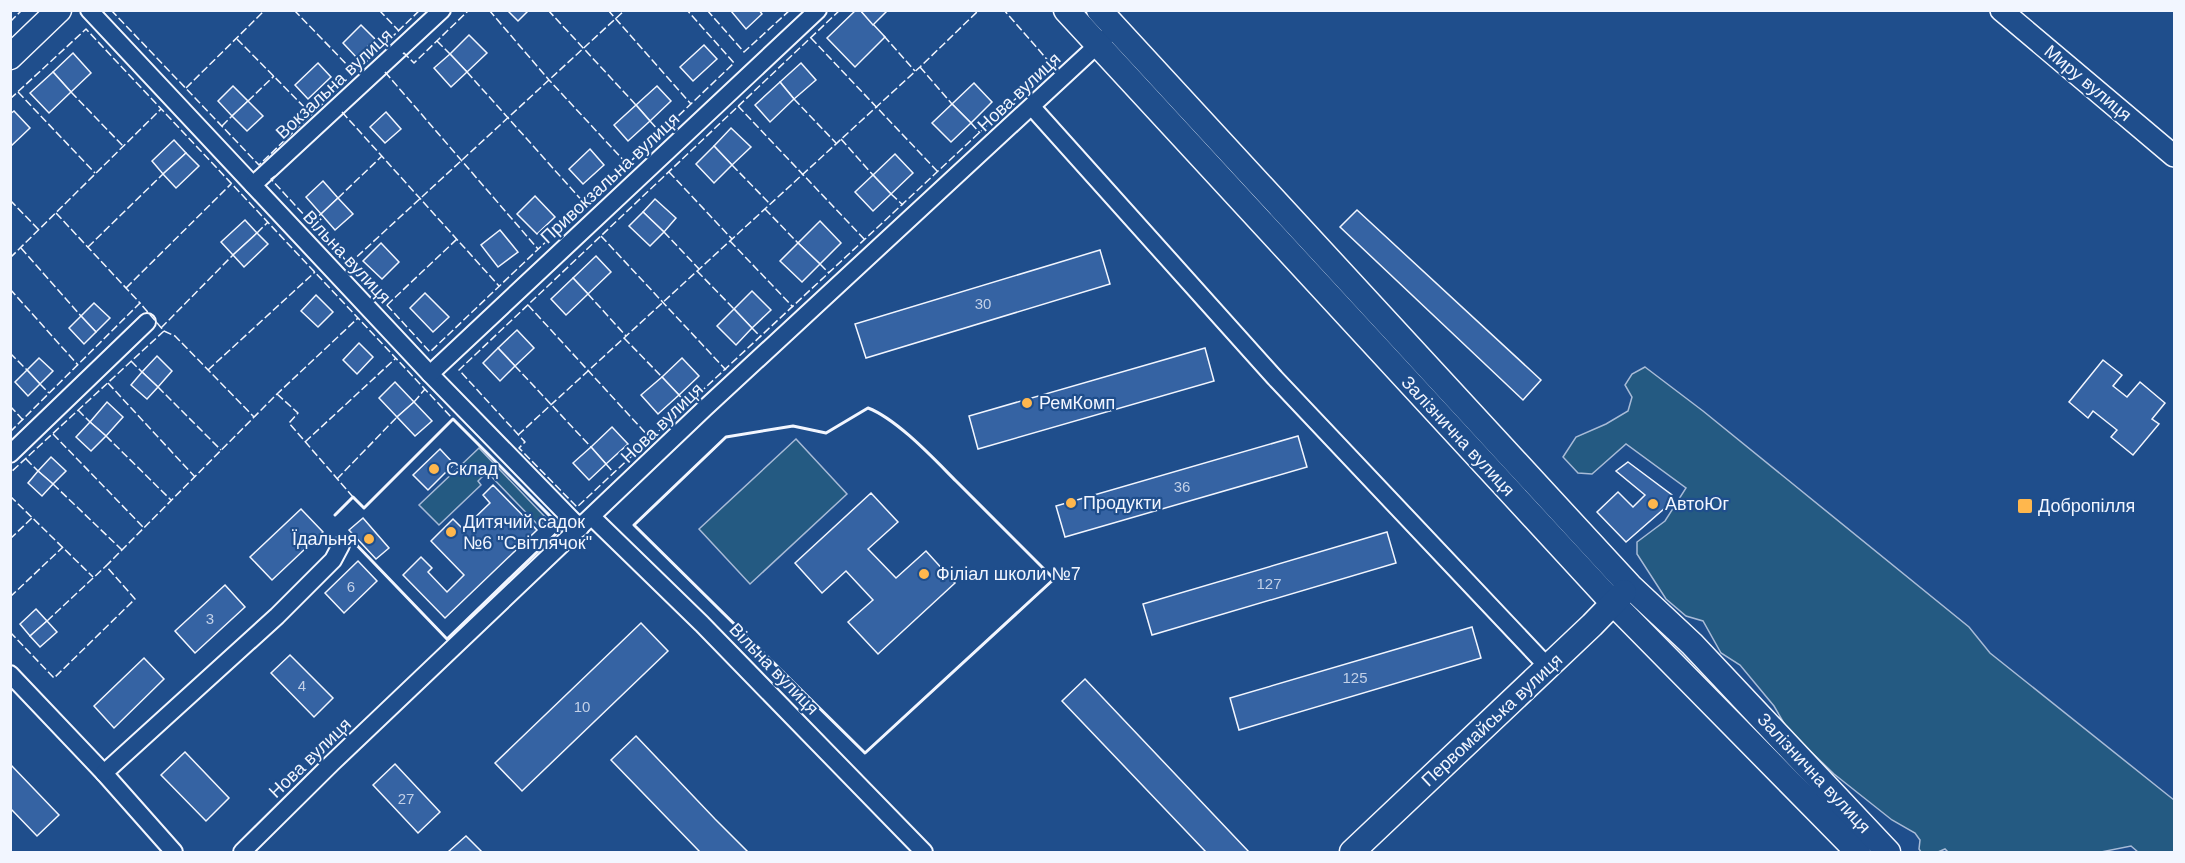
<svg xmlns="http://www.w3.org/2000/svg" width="2185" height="863" font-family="Arial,sans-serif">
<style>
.green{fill:#245a82;stroke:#a8bbd7;stroke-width:1.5}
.building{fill:#3563a3;stroke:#f2f6ff;stroke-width:1.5}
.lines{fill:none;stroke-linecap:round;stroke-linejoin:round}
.minor-casing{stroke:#f2f6ff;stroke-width:20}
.tertiary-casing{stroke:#f2f6ff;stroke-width:24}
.secondary-casing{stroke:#f2f6ff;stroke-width:27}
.minor{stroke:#1f4e8c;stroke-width:16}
.tertiary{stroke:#1f4e8c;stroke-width:21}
.secondary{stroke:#1f4e8c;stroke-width:24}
.fence{stroke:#f2f6ff;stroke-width:1.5;stroke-dasharray:8 3;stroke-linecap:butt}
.wall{stroke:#f2f6ff;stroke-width:3}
.poi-dot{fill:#ffb74d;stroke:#1f4e8c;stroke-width:2}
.labels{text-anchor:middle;stroke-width:4.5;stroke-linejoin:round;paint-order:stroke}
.number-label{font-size:15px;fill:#c3d1e8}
.street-label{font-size:18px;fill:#f2f6ff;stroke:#1f4e8c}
.poi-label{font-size:18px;fill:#f2f6ff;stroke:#1f4e8c;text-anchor:start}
</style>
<rect width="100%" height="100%" fill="#1f4e8c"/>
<g class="green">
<path d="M1645,367L1703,411L1969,627L1990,653L2174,800V852H2138L2131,846L2101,852H1948L1945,849L1938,852H1921L1919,849L1920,840L1915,833L1892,820L1834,774L1802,743L1785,725L1774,706L1740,665L1721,653L1703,621L1686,616L1666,599L1637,554V542L1665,521L1686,488L1626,444L1592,474L1578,473L1563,457L1576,437L1606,424L1628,411L1632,397L1625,385L1632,374Z"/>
<path d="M796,439L847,494L750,584L699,529Z"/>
<path d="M479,448L547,519L539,526L487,472L478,481L481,485L439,525L419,505Z"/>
</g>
<g class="building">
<path d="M507,10H529L518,21Z"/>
<path d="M759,10L762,14L746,29L731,11Z"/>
<path d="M856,10H860L885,37L855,67L827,38Z"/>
<path d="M860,10H888L873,25Z"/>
<path d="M361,25L375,39L357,58L343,43Z"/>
<path d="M469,35L487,53L467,72L450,54Z"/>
<path d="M704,45L717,59L693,81L680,67Z"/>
<path d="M73,53L91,73L71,92L53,72Z"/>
<path d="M450,54L467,72L451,87L434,68Z"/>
<path d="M318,63L331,77L308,99L295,85Z"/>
<path d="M801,63L816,80L794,99L780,82Z"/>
<path d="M53,72L71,92L49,113L30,93Z"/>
<path d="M780,82L794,99L770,122L755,105Z"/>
<path d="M974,83L992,102L971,123L952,104Z"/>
<path d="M233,86L248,101L232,116L218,101Z"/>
<path d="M657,86L671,101L650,121L636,105Z"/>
<path d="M248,101L263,116L247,131L232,116Z"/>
<path d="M952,104L971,123L951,142L932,123Z"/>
<path d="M636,105L650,121L628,141L614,125Z"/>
<path d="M14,111L30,128L10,147V114Z"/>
<path d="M386,112L401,129L385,143L370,127Z"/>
<path d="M731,128L751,147L732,165L714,146Z"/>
<path d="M174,140L186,153L163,174L152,161Z"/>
<path d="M714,146L732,165L714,183L696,164Z"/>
<path d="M590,149L604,165L583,184L569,169Z"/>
<path d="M186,153L199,166L176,188L163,174Z"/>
<path d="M895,154L913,173L891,194L873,175Z"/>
<path d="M873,175L891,194L873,211L855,192Z"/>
<path d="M323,181L338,198L321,214L306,197Z"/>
<path d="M535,196L555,217L537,234L517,214Z"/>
<path d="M338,198L353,214L335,230L321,214Z"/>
<path d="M655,199L676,218L664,232L643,212Z"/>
<path d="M1357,210L1541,380L1523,400L1340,227Z"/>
<path d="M643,212L664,232L650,246L629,226Z"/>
<path d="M245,220L257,233L233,255L221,242Z"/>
<path d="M820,221L841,243L820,264L798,243Z"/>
<path d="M500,230L518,252L498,267L481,245Z"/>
<path d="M257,233L268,244L244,267L233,255Z"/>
<path d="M381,243L399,262L382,279L363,261Z"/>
<path d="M798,243L820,264L802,282L780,261Z"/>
<path d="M1100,250L1110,284L866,358L855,324Z"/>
<path d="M596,256L611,272L588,294L573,278Z"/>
<path d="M573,278L588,294L566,315L551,299Z"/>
<path d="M752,291L771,310L752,328L734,309Z"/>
<path d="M425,293L449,317L433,332L410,308Z"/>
<path d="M316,295L333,312L318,327L301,311Z"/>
<path d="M94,303L110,318L96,332L81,316Z"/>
<path d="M734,309L752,328L736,345L717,326Z"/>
<path d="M81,316L96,332L84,344L69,328Z"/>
<path d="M517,330L534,348L515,366L498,348Z"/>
<path d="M359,343L373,357L357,374L343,360Z"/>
<path d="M498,348L515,366L500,381L483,363Z"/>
<path d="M1205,348L1214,381L978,449L969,416Z"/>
<path d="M157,356L172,371L158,387L142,372Z"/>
<path d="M39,358L53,371L40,384L27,370Z"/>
<path d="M682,358L699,376L679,395L662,377Z"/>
<path d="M2103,360L2122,375L2113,386L2127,397L2140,382L2165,403L2152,419L2159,424L2133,455L2111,437L2117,430L2093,411L2088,418L2069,402Z"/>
<path d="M27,370L40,384L28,396L15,382Z"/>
<path d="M142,372L158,387L147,399L131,385Z"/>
<path d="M662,377L679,395L658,414L641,395Z"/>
<path d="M395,382L414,402L397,417L379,398Z"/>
<path d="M107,402L123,417L106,436L90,422Z"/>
<path d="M414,402L432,421L415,436L397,417Z"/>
<path d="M90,422L106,436L91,451L76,437Z"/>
<path d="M612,427L628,444L606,464L591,447Z"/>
<path d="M1298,436L1307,467L1065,537L1056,506Z"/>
<path d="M591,447L606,464L589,480L573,463Z"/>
<path d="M440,449L454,464L428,490L413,475Z"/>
<path d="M51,457L66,471L53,484L38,471Z"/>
<path d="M1628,462L1672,495L1673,501L1626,542L1597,512L1618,492L1633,507L1645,495L1616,471Z"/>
<path d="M38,471L53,484L42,496L28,483Z"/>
<path d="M493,485L537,530L445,618L403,575L421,557L432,568L428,572L447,592L464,575L431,541L453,519L463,529L490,503L483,495Z"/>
<path d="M871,493L898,522L868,549L896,578L926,551L955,583L878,654L848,622L873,600L846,571L822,593L795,563Z"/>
<path d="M301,509L323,532L272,580L250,557Z"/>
<path d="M363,518L389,548L376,559L349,530Z"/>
<path d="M1387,532L1396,563L1152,635L1143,604Z"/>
<path d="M358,561L377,581L344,613L325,593Z"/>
<path d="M225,585L245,607L195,653L175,631Z"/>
<path d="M36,609L47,621L30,636L20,624Z"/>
<path d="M47,621L57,632L40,647L30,636Z"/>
<path d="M641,623L668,651L522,791L495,763Z"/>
<path d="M1472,627L1481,658L1239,730L1230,698Z"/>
<path d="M290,655L333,698L314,717L271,673Z"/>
<path d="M144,658L164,679L114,728L94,706Z"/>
<path d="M1085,679L1249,852H1206L1062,701Z"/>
<path d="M636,736L715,819L748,852H700L611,760Z"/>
<path d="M185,752L229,798L206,821L161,775Z"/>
<path d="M10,764L59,815L37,836L10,808Z"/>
<path d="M395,764L440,812L418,833L373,785Z"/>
<path d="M466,836L482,852H448Z"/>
</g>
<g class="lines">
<g class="minor-casing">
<g id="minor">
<path d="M89,10L430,374L580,528"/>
<path d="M1032,107L1275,378L1548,667"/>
<path d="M253,185L442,10"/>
<path d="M430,374L818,10"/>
<path d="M10,454L147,322"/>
<path d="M592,517L702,624L924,852"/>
<path d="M10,674L104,773L174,852"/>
<path d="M104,773L277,616L333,560L341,545"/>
<path d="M242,852L332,763L705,408L1105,38"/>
</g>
</g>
<g class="tertiary-casing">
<path id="tertiary" d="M2001,10L2174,156"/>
</g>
<g class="secondary-casing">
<g id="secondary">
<path d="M1066,10L1612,602L1858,852"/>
<path d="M1099,10L1630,586L1692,644L1888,852"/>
<path d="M10,57L59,10"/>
<path d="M1352,852L1592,625L1624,592"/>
</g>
</g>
<use href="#minor" class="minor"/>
<use href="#tertiary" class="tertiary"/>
<use href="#secondary" class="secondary"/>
<g class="fence">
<path d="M111,10L259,165L420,10"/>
<path d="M294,10L355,73"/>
<path d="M379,10L399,31"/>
<path d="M489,10L549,80L627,164"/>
<path d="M548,10L636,105"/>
<path d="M608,10L691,104"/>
<path d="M707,10L744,52L790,10"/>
<path d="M840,10L459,370L525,442L519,448L577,507L1052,65L1004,10"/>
<path d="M10,22L22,10"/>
<path d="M884,36L915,71"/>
<path d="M811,38L938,172"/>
<path d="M237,39L312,115"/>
<path d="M437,41L450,54"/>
<path d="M403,54L404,53L414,63L469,10"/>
<path d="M920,67L952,104"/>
<path d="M385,72L538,249"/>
<path d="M467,72L585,204"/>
<path d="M186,88L265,10"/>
<path d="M18,92L95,173"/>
<path d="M71,92L123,146"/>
<path d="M10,99L86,29L453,419"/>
<path d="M794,99L836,143"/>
<path d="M248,101L274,76"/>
<path d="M738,106L865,240"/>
<path d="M342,112L499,286"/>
<path d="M650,121L661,133"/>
<path d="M971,123L980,133"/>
<path d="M222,126L232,116"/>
<path d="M841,139L873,175"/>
<path d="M732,165L770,204"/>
<path d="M669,172L732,239"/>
<path d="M275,176L271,179L430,352L734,63L687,10"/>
<path d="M891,194L903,205"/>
<path d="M338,198L382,156"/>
<path d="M10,200L39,230"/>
<path d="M765,209L798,243"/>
<path d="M56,213L140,303"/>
<path d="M311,223L321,214"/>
<path d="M664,232L699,269"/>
<path d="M257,233L268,222"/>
<path d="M601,236L726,370"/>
<path d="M730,241L793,307"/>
<path d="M88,247L163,174"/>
<path d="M21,248L81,316"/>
<path d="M10,258L161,109"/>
<path d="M349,264L625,10"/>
<path d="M820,264L829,273"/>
<path d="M697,271L734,309"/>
<path d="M126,288L231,184"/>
<path d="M10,289L78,365"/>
<path d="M588,294L626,336"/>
<path d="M387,305L457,239"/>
<path d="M528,305L651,439"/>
<path d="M161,328L233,255"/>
<path d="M752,328L761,337"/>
<path d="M164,331L175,336L254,417"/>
<path d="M624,338L662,377"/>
<path d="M10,353L27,370"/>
<path d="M131,361L142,372"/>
<path d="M515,366L591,447"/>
<path d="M208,370L315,272"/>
<path d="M108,383L195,477"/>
<path d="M40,384L49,393"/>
<path d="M158,387L221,450"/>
<path d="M277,394L298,413L289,423L353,497"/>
<path d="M679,395L687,405"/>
<path d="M414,402L425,389"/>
<path d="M10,406L23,420"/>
<path d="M78,410L90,422"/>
<path d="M10,432L140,303L164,331L10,473"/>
<path d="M53,434L144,528"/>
<path d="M518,435L920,67L979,10"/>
<path d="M106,436L171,500"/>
<path d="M305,442L396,358"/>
<path d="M26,459L38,471"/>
<path d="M606,464L614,473"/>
<path d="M337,479L397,417"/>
<path d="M53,484L122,550"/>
<path d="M10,496L93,577"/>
<path d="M10,539L32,518"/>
<path d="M10,597L63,547"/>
<path d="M47,621L106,566"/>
<path d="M10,632L54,678L135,599L106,566L277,394L358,318"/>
</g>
<g class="wall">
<path d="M868,408C897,419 934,459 956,481C989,514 1021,546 1054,579L865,753L634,525L726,437L793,426L826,433Z"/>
<path d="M335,515L353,497L364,508L453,419L562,528L447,639L348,536"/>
</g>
</g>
<g class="poi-dot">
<circle cx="1027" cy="403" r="6"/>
<circle cx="434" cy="469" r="6"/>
<circle cx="1071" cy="503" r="6"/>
<circle cx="1653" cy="504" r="6"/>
<rect x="2017" y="498" width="16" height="16" rx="3"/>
<circle cx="451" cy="532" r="6"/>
<circle cx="369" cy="539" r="6"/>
<circle cx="924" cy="574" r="6"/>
</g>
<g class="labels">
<g class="number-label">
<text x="983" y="309">30</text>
<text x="1182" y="492">36</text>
<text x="1269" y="589">127</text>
<text x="351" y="592">6</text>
<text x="210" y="624">3</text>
<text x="1355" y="683">125</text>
<text x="302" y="691">4</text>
<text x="582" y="712">10</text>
<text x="406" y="804">27</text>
</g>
<g class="street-label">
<text transform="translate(2088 83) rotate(40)" y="6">Миру вулиця</text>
<text transform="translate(334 84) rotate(-43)" y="6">Вокзальна вулиця</text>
<text transform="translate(1019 92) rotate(-43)" y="6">Нова вулиця</text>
<text transform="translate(610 178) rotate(-43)" y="6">Привокзальна вулиця</text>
<text transform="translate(347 257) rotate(47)" y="6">Вільна вулиця</text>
<text transform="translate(662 423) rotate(-44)" y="6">Нова вулиця</text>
<text transform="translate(1458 436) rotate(47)" y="6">Залізнична вулиця</text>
<text transform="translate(774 669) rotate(46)" y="6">Вільна вулиця</text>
<text transform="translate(1492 720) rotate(-43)" y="6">Первомайська вулиця</text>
<text transform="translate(310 758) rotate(-44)" y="6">Нова вулиця</text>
<text transform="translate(1814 773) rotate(47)" y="6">Залізнична вулиця</text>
</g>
<g class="poi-label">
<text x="1039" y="409">РемКомп</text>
<text x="446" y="475">Склад</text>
<text x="1083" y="509">Продукти</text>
<text x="1665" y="510">АвтоЮг</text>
<text x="2038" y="512">Добропілля</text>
<text x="463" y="528">Дитячий садок<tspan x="463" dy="21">№6 "Світлячок"</tspan></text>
<text x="357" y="545" text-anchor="end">Їдальня</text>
<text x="936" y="580">Філіал школи №7</text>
</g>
</g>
<rect width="2185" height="863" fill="none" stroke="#f2f6ff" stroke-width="24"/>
</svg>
